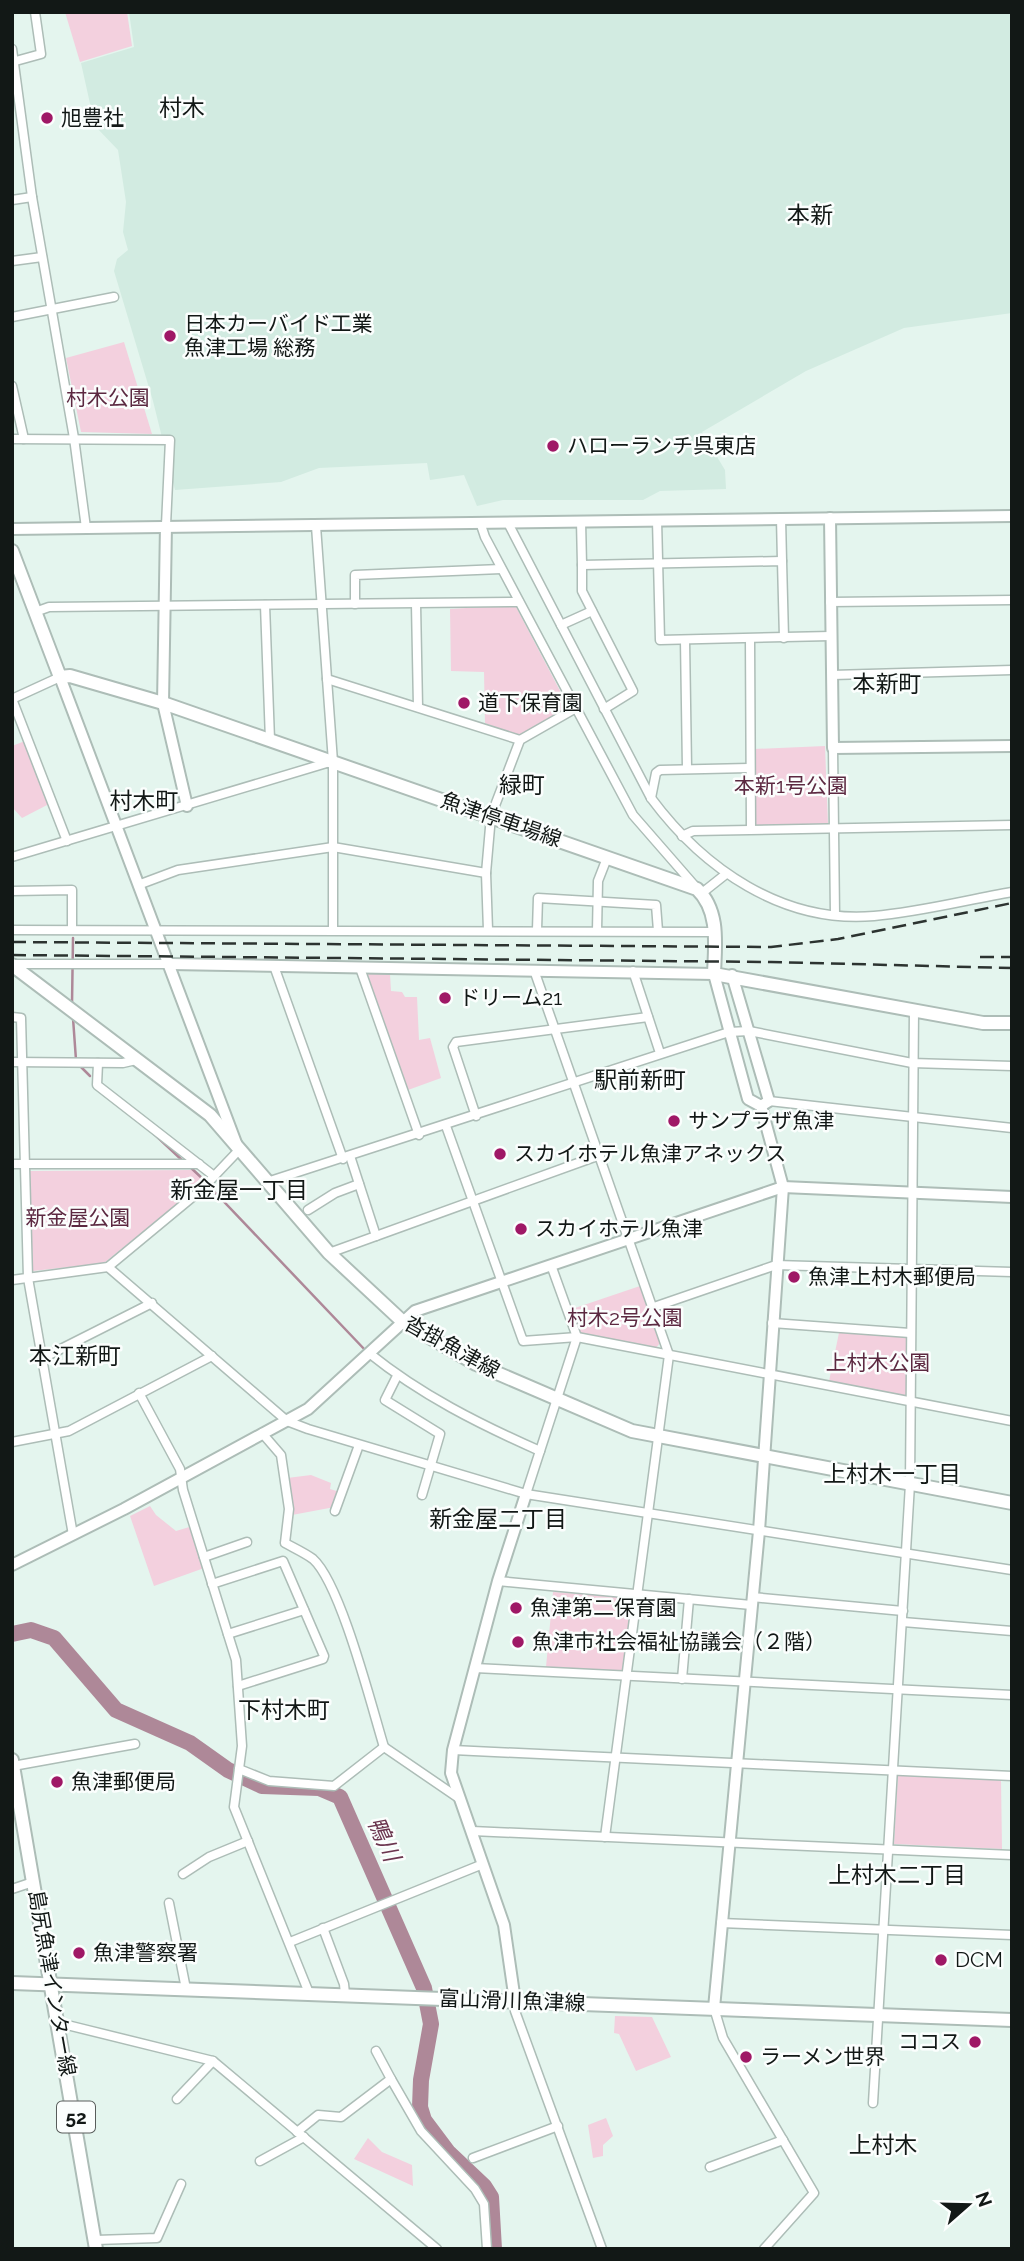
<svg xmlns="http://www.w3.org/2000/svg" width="1024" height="2261" font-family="Raleway,'Noto Sans JP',sans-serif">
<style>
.built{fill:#d2ebe1}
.green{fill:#f3d0de}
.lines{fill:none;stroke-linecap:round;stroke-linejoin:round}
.stream{stroke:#ae8898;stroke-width:2.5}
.river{stroke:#ae8898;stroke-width:16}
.minor-casing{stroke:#adbdb7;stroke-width:11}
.tertiary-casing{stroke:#adbdb7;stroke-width:14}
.secondary-casing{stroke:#adbdb7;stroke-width:16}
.primary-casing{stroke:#adbdb7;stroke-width:16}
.minor{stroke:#fff;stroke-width:8}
.tertiary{stroke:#fff;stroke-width:10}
.secondary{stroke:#fff;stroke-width:12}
.primary{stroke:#fff;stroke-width:12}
.rail{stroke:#2c3330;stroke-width:2.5;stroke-dasharray:14 7;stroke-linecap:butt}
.poi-dot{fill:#9f1866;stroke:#fbfefd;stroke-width:2.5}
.labels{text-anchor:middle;stroke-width:5;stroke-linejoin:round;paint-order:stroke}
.shield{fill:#fbfefd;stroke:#585d5b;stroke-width:2}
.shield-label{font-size:19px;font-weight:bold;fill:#121816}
.poi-label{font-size:21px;fill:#121816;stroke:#fbfefd;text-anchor:start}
.park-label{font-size:21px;fill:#5c2941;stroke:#fbfefd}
.street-label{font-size:21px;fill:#121816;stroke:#fbfefd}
.neighbourhood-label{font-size:23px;fill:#121816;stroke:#fbfefd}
.water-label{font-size:23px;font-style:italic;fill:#6b364f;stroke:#fbfefd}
</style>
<rect width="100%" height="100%" fill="#e4f5ee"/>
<path class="built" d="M129,12H1012V313L904,328L806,371L702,432L725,470L726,489L660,491L643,500H503L477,506L464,475L430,480L427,463L319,468L281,482L175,490L153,401L114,271L117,259L128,250L123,232L126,202L118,150L95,126L81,63L134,47Z"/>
<g class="green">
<path d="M65,12H127L132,46L80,62Z"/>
<path d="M124,342L152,434L81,432L66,358Z"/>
<path d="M515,605L569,708L518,736L485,723L484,672L451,671L450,609Z"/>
<path d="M25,741L49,804L22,818L12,807V746Z"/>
<path d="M825,746L828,824L756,825L754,749Z"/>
<path d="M367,974H390L391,991L402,992L405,997H417L419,1040L430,1038L441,1078L408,1090Z"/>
<path d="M193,1170L202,1179L198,1187L104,1263L33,1271L29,1171Z"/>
<path d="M640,1286L660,1343L655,1349L581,1334L572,1309Z"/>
<path d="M840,1328L910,1333L911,1402L828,1386Z"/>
<path d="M311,1475L331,1483L330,1489L343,1493L340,1506L292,1515L287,1478Z"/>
<path d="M150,1506L156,1515L176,1531L196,1525L207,1567L154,1586L130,1516Z"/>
<path d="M553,1592L632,1598L622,1672L546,1667Z"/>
<path d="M898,1775L1001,1780L1002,1849L894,1844Z"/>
<path d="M615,2016L652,2017L671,2057L636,2071L619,2034L614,2033Z"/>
<path d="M606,2118L613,2136L603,2145V2156L593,2158L588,2125Z"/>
<path d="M368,2138L382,2152L412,2165L413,2186L354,2159Z"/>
</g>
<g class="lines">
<g class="stream">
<path d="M72,1004L73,938"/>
<path d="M73,1018L76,1060"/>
<path d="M79,1065L90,1076"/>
<path d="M153,1133L184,1162"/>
<path d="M189,1166L205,1181"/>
<path d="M209,1186L366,1351"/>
</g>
<path class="river" d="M12,1634L31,1630L54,1638L116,1710L190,1743L228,1770L262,1786L319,1788L340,1797L424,1988L431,2024L421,2080L420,2107L424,2120L448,2152L484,2186L491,2197L494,2249"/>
<g class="minor-casing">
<g id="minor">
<path d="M12,49L32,197L74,438L86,528"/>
<path d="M12,62L41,54L35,12"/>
<path d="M12,200L32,197"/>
<path d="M12,261L42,257"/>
<path d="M12,317L114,297"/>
<path d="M12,386L24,439"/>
<path d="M12,439L170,440L166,525"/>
<path d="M781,518L782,561"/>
<path d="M657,520L660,640L831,636"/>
<path d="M581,521L582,565L782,561L784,638"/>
<path d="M480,522L485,537L633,815L694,885"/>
<path d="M508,523L651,798C703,868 782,924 874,916C920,912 966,900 1012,892"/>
<path d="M316,526L333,762V930"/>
<path d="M582,565V591L633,691L604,709"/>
<path d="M830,602L1012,600"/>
<path d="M355,604V575L501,569"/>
<path d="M416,604L418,707"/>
<path d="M265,605L270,740"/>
<path d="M35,612L49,607L519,602"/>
<path d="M561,625L592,611"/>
<path d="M750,639L751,829"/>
<path d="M685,640L687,768"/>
<path d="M832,675L1012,670"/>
<path d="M327,679L520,740"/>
<path d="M12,699L67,841"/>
<path d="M12,699L60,677"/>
<path d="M833,748L835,915"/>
<path d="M651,798L656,773L660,770L749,768"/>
<path d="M682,836L693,831L1012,825"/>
<path d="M12,857L330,762"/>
<path d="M138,885L178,870L333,847L486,873"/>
<path d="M12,891L72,890V929"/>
<path d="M702,893L726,874"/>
<path d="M12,930L715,932"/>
<path d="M488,930L486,873L491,816L520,740L576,708"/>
<path d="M537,930L538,898L656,905L658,931"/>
<path d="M597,931L598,881L607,858"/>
<path d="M12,964H170"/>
<path d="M274,966L343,1159"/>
<path d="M360,968L419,1135"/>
<path d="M534,970L669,1355L605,1837"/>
<path d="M633,971L660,1053"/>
<path d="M12,1017L21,1018L28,1278L73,1535"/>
<path d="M12,1062L123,1063L136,1060"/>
<path d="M98,1063L97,1085L214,1176"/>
<path d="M769,1101L1012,1128"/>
<path d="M476,1116L453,1047L456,1042L648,1017"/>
<path d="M446,1126L523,1341L577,1337L1012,1421"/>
<path d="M350,1156L376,1236"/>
<path d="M12,1164H199"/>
<path d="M267,1182L729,1032L749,1031L912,1063L1012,1066"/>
<path d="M308,1210L335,1193L359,1184"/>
<path d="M329,1253L600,1155"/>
<path d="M108,1267L287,1421L308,1429L526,1494L1012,1570"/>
<path d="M12,1280L108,1267L201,1190L239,1150"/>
<path d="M654,1307L776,1265L1012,1272"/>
<path d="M772,1323L910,1333"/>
<path d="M369,1353C421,1395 479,1424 540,1451"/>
<path d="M41,1359L152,1303"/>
<path d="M397,1376L385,1400L440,1434L422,1495"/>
<path d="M139,1393L180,1469L183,1490L236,1660L242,1746L234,1807L309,1993"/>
<path d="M262,1433L281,1455L289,1509L285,1543C294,1548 305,1553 313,1559C341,1584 372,1708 384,1747"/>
<path d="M12,1442L69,1431L212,1356"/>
<path d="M526,1494L577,1337L551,1265"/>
<path d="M335,1511L359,1445"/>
<path d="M204,1557L247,1542"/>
<path d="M498,1581L751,1605"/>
<path d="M212,1584L283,1561L324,1656L323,1659L238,1686"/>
<path d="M752,1597L903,1611"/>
<path d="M903,1622L1012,1631"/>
<path d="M228,1634L304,1610"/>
<path d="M475,1668L1012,1695"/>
<path d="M682,1679L689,1599"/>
<path d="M453,1750L1012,1776"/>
<path d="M13,1766L135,1744"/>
<path d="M239,1769L269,1781L334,1786L384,1747L460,1799"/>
<path d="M472,1831L1012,1855"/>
<path d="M183,1874L209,1857L248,1841"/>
<path d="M12,1889L33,1882"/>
<path d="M169,1903L186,1989"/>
<path d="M721,1923L1012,1935"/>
<path d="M323,1928L344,1984L345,1994"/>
<path d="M290,1942L483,1864"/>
<path d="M515,2001V2011L602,2249"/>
<path d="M714,2008L723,2038L814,2193L764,2249"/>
<path d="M59,2023L213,2061L437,2249"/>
<path d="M391,2079L421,2131L475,2189L484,2204L487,2249"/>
<path d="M177,2099L213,2061"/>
<path d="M873,2103L910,1484L914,1010"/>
<path d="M297,2132L318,2115L341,2117L391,2079L376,2051"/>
<path d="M473,2158L558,2126"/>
<path d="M260,2161L304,2137"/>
<path d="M710,2167L783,2140"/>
<path d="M96,2240L157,2238L181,2184"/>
</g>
</g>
<g class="tertiary-casing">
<g id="tertiary">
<path d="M830,518L833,748L1012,746"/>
<path d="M166,525L163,703L187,806"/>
<path d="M12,529L1012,516"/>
<path d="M60,677L236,1143"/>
<path d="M170,964L714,974L748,1099L761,1106L783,1187L759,1531L714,2008"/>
<path d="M732,975L769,1101L761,1106"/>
<path d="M12,1565L124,1509L308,1409L415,1311L783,1187L1012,1197"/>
<path d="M515,2001L504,1925L451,1773L453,1750L498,1581L526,1494"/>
</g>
</g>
<g class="secondary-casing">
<g id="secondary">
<path d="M12,551L60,677L70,676L163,703L697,889C720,911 715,945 714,974L983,1023H1012"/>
<path d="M12,965L210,1115L329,1253L402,1321L476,1364L632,1431L1012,1503"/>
<path d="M12,1983L1012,2020"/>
</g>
</g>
<g class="primary-casing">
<path id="primary" d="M12,1760L96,2249"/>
</g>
<use href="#minor" class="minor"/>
<use href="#tertiary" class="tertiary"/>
<use href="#secondary" class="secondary"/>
<use href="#primary" class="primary"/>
<g class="rail">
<path d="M12,942L771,947L838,939L1012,903"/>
<path d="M12,955L771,962L1012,968"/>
<path d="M980,957H1012"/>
</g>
</g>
<g class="poi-dot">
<circle cx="47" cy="118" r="7"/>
<circle cx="170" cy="336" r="7"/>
<circle cx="553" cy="446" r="7"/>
<circle cx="464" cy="703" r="7"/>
<circle cx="445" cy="998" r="7"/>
<circle cx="674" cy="1121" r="7"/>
<circle cx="500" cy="1154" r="7"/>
<circle cx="521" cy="1229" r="7"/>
<circle cx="794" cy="1277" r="7"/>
<circle cx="516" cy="1608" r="7"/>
<circle cx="518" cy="1642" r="7"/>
<circle cx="57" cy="1782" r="7"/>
<circle cx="79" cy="1953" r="7"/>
<circle cx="941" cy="1960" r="7"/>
<circle cx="975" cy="2042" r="7"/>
<circle cx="746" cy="2057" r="7"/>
</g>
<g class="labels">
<rect class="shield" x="57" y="2101.5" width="38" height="31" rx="5"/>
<g class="shield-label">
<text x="76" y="2124">52</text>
</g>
<g class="poi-label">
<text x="61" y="125">旭豊社</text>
<text x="184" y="331">日本カーバイド工業<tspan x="184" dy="24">魚津工場 総務</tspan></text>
<text x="567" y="453">ハローランチ呉東店</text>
<text x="478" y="710">道下保育園</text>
<text x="459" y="1005">ドリーム21</text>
<text x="688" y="1128">サンプラザ魚津</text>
<text x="514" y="1161">スカイホテル魚津アネックス</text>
<text x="535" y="1236">スカイホテル魚津</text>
<text x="808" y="1284">魚津上村木郵便局</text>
<text x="530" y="1615">魚津第二保育園</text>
<text x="532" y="1649">魚津市社会福祉協議会（２階）</text>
<text x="71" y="1789">魚津郵便局</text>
<text x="93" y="1960">魚津警察署</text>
<text x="955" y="1967">DCM</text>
<text x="961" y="2049" text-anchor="end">ココス</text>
<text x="760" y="2064">ラーメン世界</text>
</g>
<g class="park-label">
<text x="108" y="405">村木公園</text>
<text x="791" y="793">本新1号公園</text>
<text x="78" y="1225">新金屋公園</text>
<text x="625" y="1325">村木2号公園</text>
<text x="878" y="1370">上村木公園</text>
</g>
<g class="street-label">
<text transform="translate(501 820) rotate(19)" y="7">魚津停車場線</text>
<text transform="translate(452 1347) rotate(29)" y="7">沓掛魚津線</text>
<text transform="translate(52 1983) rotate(80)" y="7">島尻魚津インター線</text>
<text transform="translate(512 2001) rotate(2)" y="7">富山滑川魚津線</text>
</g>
<g class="neighbourhood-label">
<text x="182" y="116">村木</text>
<text x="810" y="223">本新</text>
<text x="887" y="692">本新町</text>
<text x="522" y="793">緑町</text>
<text x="144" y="809">村木町</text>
<text x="640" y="1088">駅前新町</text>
<text x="239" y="1198">新金屋一丁目</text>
<text x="75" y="1364">本江新町</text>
<text x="892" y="1482">上村木一丁目</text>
<text x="498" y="1527">新金屋二丁目</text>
<text x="284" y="1718">下村木町</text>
<text x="897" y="1883">上村木二丁目</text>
<text x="883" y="2153">上村木</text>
</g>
<g class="water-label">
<text transform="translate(384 1839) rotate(66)" y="8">鴨川</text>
</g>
</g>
<rect width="1024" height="2261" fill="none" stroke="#121816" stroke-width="28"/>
<g transform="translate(968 2205) rotate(70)" stroke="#fbfefd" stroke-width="5" paint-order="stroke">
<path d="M0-5L12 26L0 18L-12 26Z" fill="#121816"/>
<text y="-10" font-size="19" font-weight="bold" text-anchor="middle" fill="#121816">N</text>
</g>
</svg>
